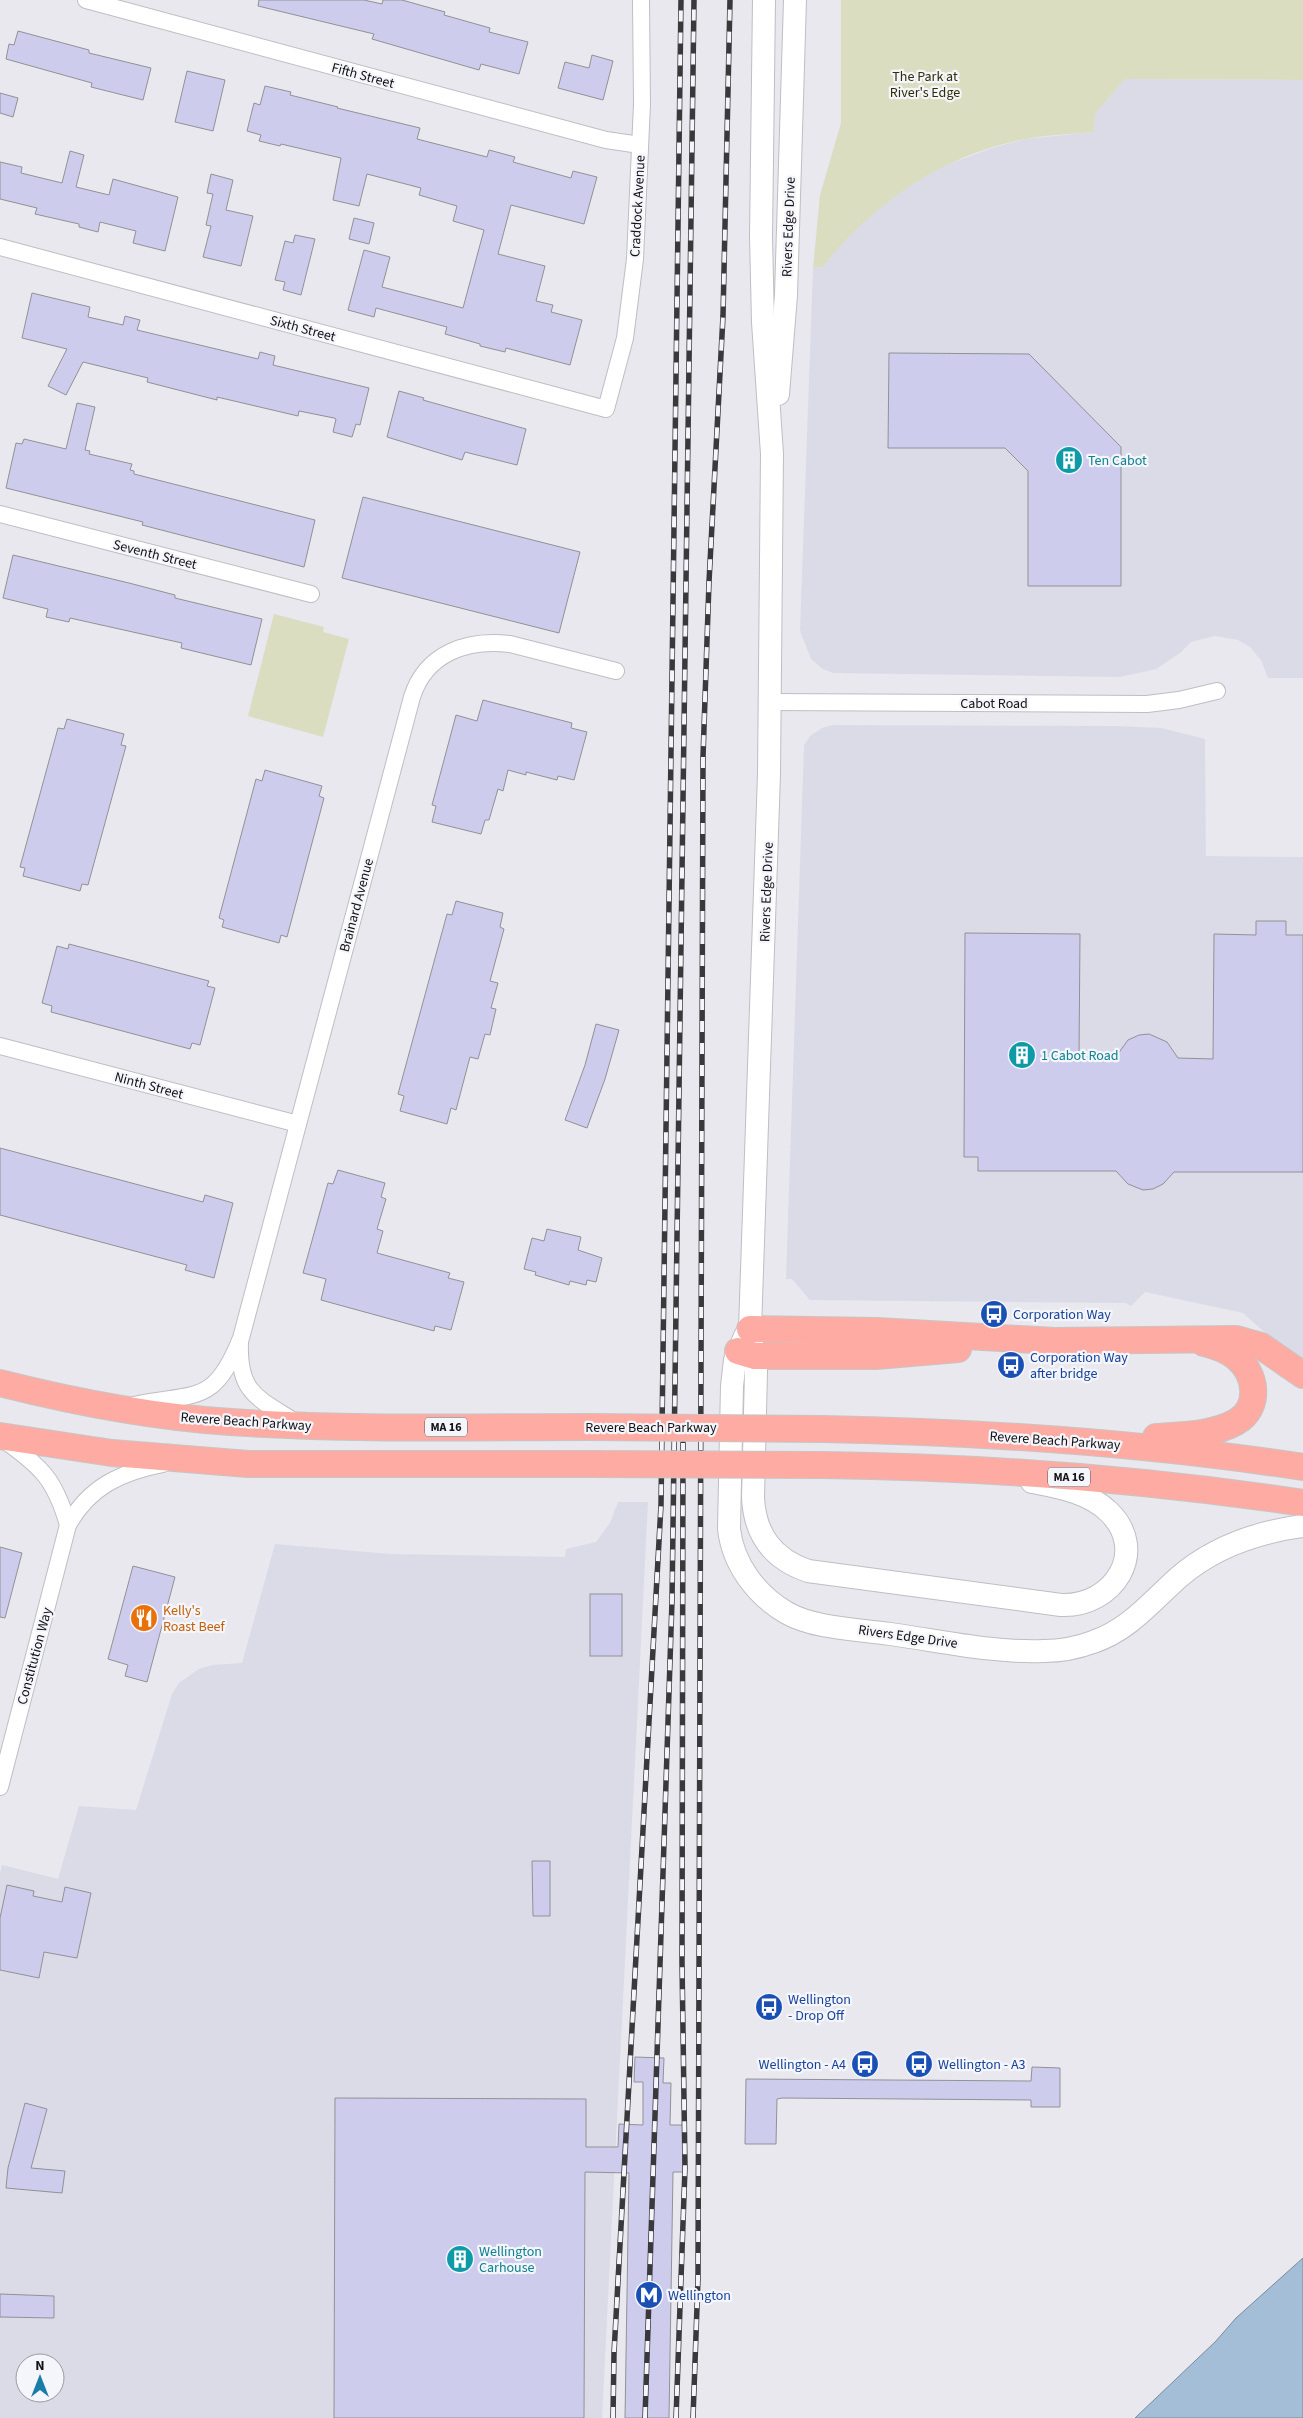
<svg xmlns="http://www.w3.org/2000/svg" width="1303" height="2418" font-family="'Source Sans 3',sans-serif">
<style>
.built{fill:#dbdbe8;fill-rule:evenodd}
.green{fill:#dbddc1}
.water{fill:#a3bed6;stroke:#788b9c}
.building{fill:#cdcced;stroke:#919196}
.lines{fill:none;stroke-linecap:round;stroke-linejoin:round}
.minor-casing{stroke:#bebec4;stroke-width:18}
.secondary-casing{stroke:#bebec4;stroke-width:24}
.trunk-casing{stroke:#c6c6c7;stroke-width:28}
.minor{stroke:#fff;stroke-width:16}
.secondary{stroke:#fff;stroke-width:22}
.trunk{stroke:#feaca3;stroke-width:26}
.rail-casing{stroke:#39393c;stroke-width:5.5}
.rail{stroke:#f5f5fc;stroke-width:4;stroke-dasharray:11;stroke-linecap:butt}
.trunk-bridge-casing{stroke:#c6c6c7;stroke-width:28;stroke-linecap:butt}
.trunk-bridge{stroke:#feaca3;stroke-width:26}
.labels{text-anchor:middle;stroke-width:4.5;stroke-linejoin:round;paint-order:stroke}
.shield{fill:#f5f5fc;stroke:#57575a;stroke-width:1}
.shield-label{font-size:12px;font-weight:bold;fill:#131315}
.street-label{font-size:14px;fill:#131315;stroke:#f5f5fc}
.park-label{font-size:14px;fill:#2e2f04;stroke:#f5f5fc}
.culture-label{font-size:14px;fill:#0d838f;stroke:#f5f5fc;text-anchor:start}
.transit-label{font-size:14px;fill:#164399;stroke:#f5f5fc;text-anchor:start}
.food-label{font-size:14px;fill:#c56008;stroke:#f5f5fc;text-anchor:start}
</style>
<rect width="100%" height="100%" fill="#e8e8ee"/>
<g class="built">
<path d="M1125,79L1303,80V678H1268L1261,660L1250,647L1238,640L1215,636L1191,642L1180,653L1156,669L1120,677L833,673L823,669L811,659L800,631L813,268L823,267L840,244L874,212L914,182L949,164L992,148L1025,139L1093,132L1095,114Z"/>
<path d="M832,725L1115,726L1161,728L1205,739L1206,856L1303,857V1361L1281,1347L1243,1313L1145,1292L1131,1306L1126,1303L810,1300L792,1279H786L804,745L810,736L822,728Z"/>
<path d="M618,1502H648L602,2418H0V1873L2,1865L58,1879L79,1806L136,1810L172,1694L179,1683L199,1669L212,1665L242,1663L275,1544L390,1554L565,1557L566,1549L596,1542L610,1523ZM25,2363H55V2393H25Z"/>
</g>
<g class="green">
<path d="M841,0H1303V80L1125,79L1095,114L1094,132C1071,134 1047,135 1025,139C945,154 872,203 823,267L813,268L820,195L841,123Z"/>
<path d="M274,614L324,627L323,632L349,639L323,737L248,716Z"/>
</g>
<path class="water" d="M1303,2258V2418H1135L1216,2341L1236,2318Z"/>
<g class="building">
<path d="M259,0H364L382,4L383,0H402L445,12L444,15L490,28L489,32L528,42L519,74L481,64L479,70L372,39L374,34L258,6Z"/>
<path d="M18,31L89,50V53L151,68L143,100L91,87L92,83L6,59L9,44L14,45Z"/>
<path d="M592,55L613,61L603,100L558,88L565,62L589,68Z"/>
<path d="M187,71L225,80L213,131L175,122Z"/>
<path d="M265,86L291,92L290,95L338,107L337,108L420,128L417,139L487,157L489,150L515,157L513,162L571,178L573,171L597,177L584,224L511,205L498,254L545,266L536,301L553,305L551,312L582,320L570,365L506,348L505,352L480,346V344L445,334L447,327L376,308L374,317L348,310L364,250L390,257L382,287L463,308L484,230L453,221L457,206L419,195L421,188L367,174L359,206L333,200L341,158L281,144L280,146L259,141L261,135L247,131L254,103L260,105Z"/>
<path d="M0,93L18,98L13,117L0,113Z"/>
<path d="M70,151L84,155L76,187L109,195L113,179L178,197L165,251L133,243L136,231L100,222L98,232L79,227V224L35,214L37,208L0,199V162L22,167L21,173L62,183Z"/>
<path d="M211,174L233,180L226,210L253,216L241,266L203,257L211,226L206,225L213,194L207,193Z"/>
<path d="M354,218L374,223L369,244L349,239Z"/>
<path d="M295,235L315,239L301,295L283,290L285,282L275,280L285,241L293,243Z"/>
<path d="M32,293L90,307L88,317L123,325L125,316L140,320L137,330L258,359L260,352L275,356L273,365L369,388L360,425L356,424L352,437L333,432L336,419L334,418L299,411L298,416L217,397V400L147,382L148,378L83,362L66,395L48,386L67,349L22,338Z"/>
<path d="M889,353L1029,354L1121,447V586H1028V471L1005,448H888Z"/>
<path d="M399,391L424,398L423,400L526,429L517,465L465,452L462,460L387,437Z"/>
<path d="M77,403L95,407L85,450L90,451L89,454L132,464L130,470L134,471V474L315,520L304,567L142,525L143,522L6,488L16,443L22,444L24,439L66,449Z"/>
<path d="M363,497L580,552L559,633L342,578Z"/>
<path d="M13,555L129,583L175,595V598L262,619L251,665L181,648L182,643L70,618L69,622L46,617L48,609L3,598Z"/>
<path d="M483,700L572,723L571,728L587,732L574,780L558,776L557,780L526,772V775L508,770L503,791L498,789L489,820H485L481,834L432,822L436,806L432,805L456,715L477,721Z"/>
<path d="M67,719L124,734L121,745L126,746L88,885L82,884L80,891L23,876L25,868L20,867L58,728L64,729Z"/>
<path d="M265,770L322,786L319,796L324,798L287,937L281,935L279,943L222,927L224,920L219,918L256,779L262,781Z"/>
<path d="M456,901L503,913L500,927L504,929L490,981L498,983L491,1008L496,1009L490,1035L485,1034L478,1059L470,1057L456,1110L451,1108L447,1124L400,1111L404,1096L398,1094L447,914L452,915Z"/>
<path d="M1256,921H1286V935H1303V1172H1174L1163,1184L1153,1189L1143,1190L1128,1184L1116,1171H978V1157H964L965,933L1080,934L1079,1058H1115L1128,1040L1139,1035L1149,1034L1167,1042L1178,1058L1213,1059L1214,934L1256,935Z"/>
<path d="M69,944L209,981L207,986L215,988L200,1045L192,1043L190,1049L51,1012L52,1006L42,1003L57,946L68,949Z"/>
<path d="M596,1024L619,1030L605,1079L587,1128L565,1120L585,1065Z"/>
<path d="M0,1148L203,1202L205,1195L233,1203L214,1278L185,1270L187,1265L0,1215Z"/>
<path d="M338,1170L385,1183L381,1197L386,1199L377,1229L383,1231L377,1253L450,1273L448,1278L464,1282L451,1330L435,1326L434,1331L321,1300L326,1279L303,1273L328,1183L333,1184Z"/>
<path d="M547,1229L581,1237L578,1250L602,1258L596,1282L587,1280L586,1285L570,1281L569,1285L535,1275L536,1272L524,1269L532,1238L544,1241Z"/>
<path d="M0,1547L22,1553L5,1618L0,1617Z"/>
<path d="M133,1566L175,1577L147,1682L125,1676L128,1665L108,1659Z"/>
<rect x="590" y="1594" width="32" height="62"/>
<path d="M532,1861H550V1916H533Z"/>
<path d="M7,1885L34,1891L33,1896L62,1902L65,1887L91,1893L77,1958L44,1952L39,1978L0,1970V1918Z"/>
<path d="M635,2057L664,2058L663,2083H671L670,2125H685L684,2172H673L669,2418H625L629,2173L585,2172L584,2418H334L335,2098L586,2099V2147H618L619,2124L643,2125V2082H634Z"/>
<path d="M1032,2067L1060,2068V2107H1031V2100L782,2098L777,2099L776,2144H745L746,2079L1031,2081Z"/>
<path d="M25,2103L47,2109L31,2168L65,2171L62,2193L6,2188L8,2168Z"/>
<path d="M0,2294L54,2296V2318L0,2317Z"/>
</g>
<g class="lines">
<g class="minor-casing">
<g id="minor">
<path d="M86,0L606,140L640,145"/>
<path d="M0,247L606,409L625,338L635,259L642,104L641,0"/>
<path d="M0,514L311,594"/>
<path d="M769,702L1147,704L1179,700L1217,691"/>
<path d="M0,1046L298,1124"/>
<path d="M240,1342C238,1394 258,1398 297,1423"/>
<path d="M134,1405C196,1392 214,1406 241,1338L412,697C426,653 467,639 510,644L616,671"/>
<path d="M4,1440C42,1467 55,1480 68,1525"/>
<path d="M0,1787L68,1525C89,1487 121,1472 163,1464"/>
</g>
</g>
<g class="secondary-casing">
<g id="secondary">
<path d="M764,0L761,237L763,322L772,454L769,774L750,1329L756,1371L753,1498C755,1535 773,1559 808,1571L1061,1605C1114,1607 1149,1551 1109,1512C1089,1492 1058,1487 1032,1482"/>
<path d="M778,394L786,295L795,0"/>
<path d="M745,1336L735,1360L732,1386L729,1529C733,1564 756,1595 787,1613C816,1629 857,1629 890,1634C941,1641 993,1653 1044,1651C1061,1651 1077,1648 1093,1642C1129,1630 1151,1602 1179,1577C1215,1546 1257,1532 1303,1526"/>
</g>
</g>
<g class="trunk-casing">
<g id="trunk">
<path d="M750,1329L877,1331L1054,1341L1236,1339L1261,1346L1303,1375"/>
<path d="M738,1351L755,1356H876L958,1349"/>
<path d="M0,1383C75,1402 154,1417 231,1422C350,1430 470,1427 590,1427"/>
<path d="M823,1429C983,1432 1144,1443 1303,1467"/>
<path d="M0,1436L112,1453L248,1464H589"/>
<path d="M1156,1437C1182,1435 1213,1435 1236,1422C1261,1408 1257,1374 1236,1357C1227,1350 1216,1346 1204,1343"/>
<path d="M822,1465C983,1467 1144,1479 1303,1503"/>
</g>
</g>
<use href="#minor" class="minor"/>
<use href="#secondary" class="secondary"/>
<use href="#trunk" class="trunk"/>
<g class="rail-casing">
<g id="rail">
<path d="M613,2418L614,2353L661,1505L681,0"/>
<path d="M645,2418L672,1601L694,0"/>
<path d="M676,2418L685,2168L682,1962L683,1443"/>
<path d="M693,2418L698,2279L703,757L709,582L723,316L730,0"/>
</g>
</g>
<use href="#rail" class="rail"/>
<g class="trunk-bridge-casing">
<g id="trunk-bridge">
<path d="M590,1427L823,1429"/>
<path d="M589,1464L822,1465"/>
</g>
</g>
<use href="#trunk-bridge" class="trunk-bridge"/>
</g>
<defs>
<g id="building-disc" transform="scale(1.4375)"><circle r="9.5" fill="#0f9aa8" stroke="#f5f5fc"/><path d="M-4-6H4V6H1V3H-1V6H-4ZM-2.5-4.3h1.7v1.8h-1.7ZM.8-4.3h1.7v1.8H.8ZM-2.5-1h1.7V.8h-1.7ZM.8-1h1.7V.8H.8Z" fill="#fff"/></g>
<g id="bus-disc" transform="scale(1.4375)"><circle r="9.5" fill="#1a4fb4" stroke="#f5f5fc"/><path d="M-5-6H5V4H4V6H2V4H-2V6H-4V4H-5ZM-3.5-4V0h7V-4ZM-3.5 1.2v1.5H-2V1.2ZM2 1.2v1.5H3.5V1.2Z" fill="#fff"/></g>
<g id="restaurant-disc" transform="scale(1.4375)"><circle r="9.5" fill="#e8710a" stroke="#f5f5fc"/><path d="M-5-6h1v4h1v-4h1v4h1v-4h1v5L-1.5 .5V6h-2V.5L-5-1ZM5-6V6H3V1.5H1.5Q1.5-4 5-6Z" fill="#fff"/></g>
<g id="metro-disc" transform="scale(1.4375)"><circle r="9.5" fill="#1a4fb4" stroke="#f5f5fc"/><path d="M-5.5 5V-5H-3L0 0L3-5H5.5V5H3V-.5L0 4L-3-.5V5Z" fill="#fff"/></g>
</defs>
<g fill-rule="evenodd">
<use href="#building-disc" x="1069" y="460"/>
<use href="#building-disc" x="1022" y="1055"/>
<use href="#bus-disc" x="994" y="1314"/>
<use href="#bus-disc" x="1011" y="1365"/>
<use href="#restaurant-disc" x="144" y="1618"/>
<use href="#bus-disc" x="769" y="2007"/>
<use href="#bus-disc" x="865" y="2064"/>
<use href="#bus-disc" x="919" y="2064"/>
<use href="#building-disc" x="460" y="2259"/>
<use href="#metro-disc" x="649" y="2295"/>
</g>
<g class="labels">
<g class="shield">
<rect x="425" y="1417.5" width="42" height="19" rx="4"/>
<rect x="1048" y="1467.5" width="42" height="19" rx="4"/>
</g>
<g class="shield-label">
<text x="446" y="1431">MA 16</text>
<text x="1069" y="1481">MA 16</text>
</g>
<g class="street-label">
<text transform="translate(363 75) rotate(15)" y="5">Fifth Street</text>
<text transform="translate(637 206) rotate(-87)" y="5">Craddock Avenue</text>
<text transform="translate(788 227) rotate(-88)" y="5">Rivers Edge Drive</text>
<text transform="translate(303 328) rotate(15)" y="5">Sixth Street</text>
<text transform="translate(155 554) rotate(14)" y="5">Seventh Street</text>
<text x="994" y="708">Cabot Road</text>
<text transform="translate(766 892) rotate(-88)" y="5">Rivers Edge Drive</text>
<text transform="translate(356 905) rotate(-75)" y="5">Brainard Avenue</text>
<text transform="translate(149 1085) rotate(15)" y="5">Ninth Street</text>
<text transform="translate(246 1421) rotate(4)" y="5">Revere Beach Parkway</text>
<text x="651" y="1432">Revere Beach Parkway</text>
<text transform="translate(1055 1440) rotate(4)" y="5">Revere Beach Parkway</text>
<text transform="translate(908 1636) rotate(8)" y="5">Rivers Edge Drive</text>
<text transform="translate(34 1656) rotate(-75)" y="5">Constitution Way</text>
</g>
<g class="park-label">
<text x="925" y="81">The Park at<tspan x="925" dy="16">River's Edge</tspan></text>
</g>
<g class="culture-label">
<text x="1088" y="465">Ten Cabot</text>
<text x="1041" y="1060">1 Cabot Road</text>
<text x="479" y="2256">Wellington<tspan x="479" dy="16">Carhouse</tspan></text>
</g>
<g class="transit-label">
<text x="1013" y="1319">Corporation Way</text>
<text x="1030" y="1362">Corporation Way<tspan x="1030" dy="16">after bridge</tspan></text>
<text x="788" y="2004">Wellington<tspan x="788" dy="16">- Drop Off</tspan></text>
<text x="846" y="2069" text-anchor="end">Wellington - A4</text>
<text x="938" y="2069">Wellington - A3</text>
<text x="668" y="2300">Wellington</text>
</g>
<g class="food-label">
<text x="163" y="1615">Kelly's<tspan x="163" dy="16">Roast Beef</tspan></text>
</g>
</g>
<g transform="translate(40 2378)"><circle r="24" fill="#f5f5fc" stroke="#9b9ba0"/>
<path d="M0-4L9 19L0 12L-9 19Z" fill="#1b7ca8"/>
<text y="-8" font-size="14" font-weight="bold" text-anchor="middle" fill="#131315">N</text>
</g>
</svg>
